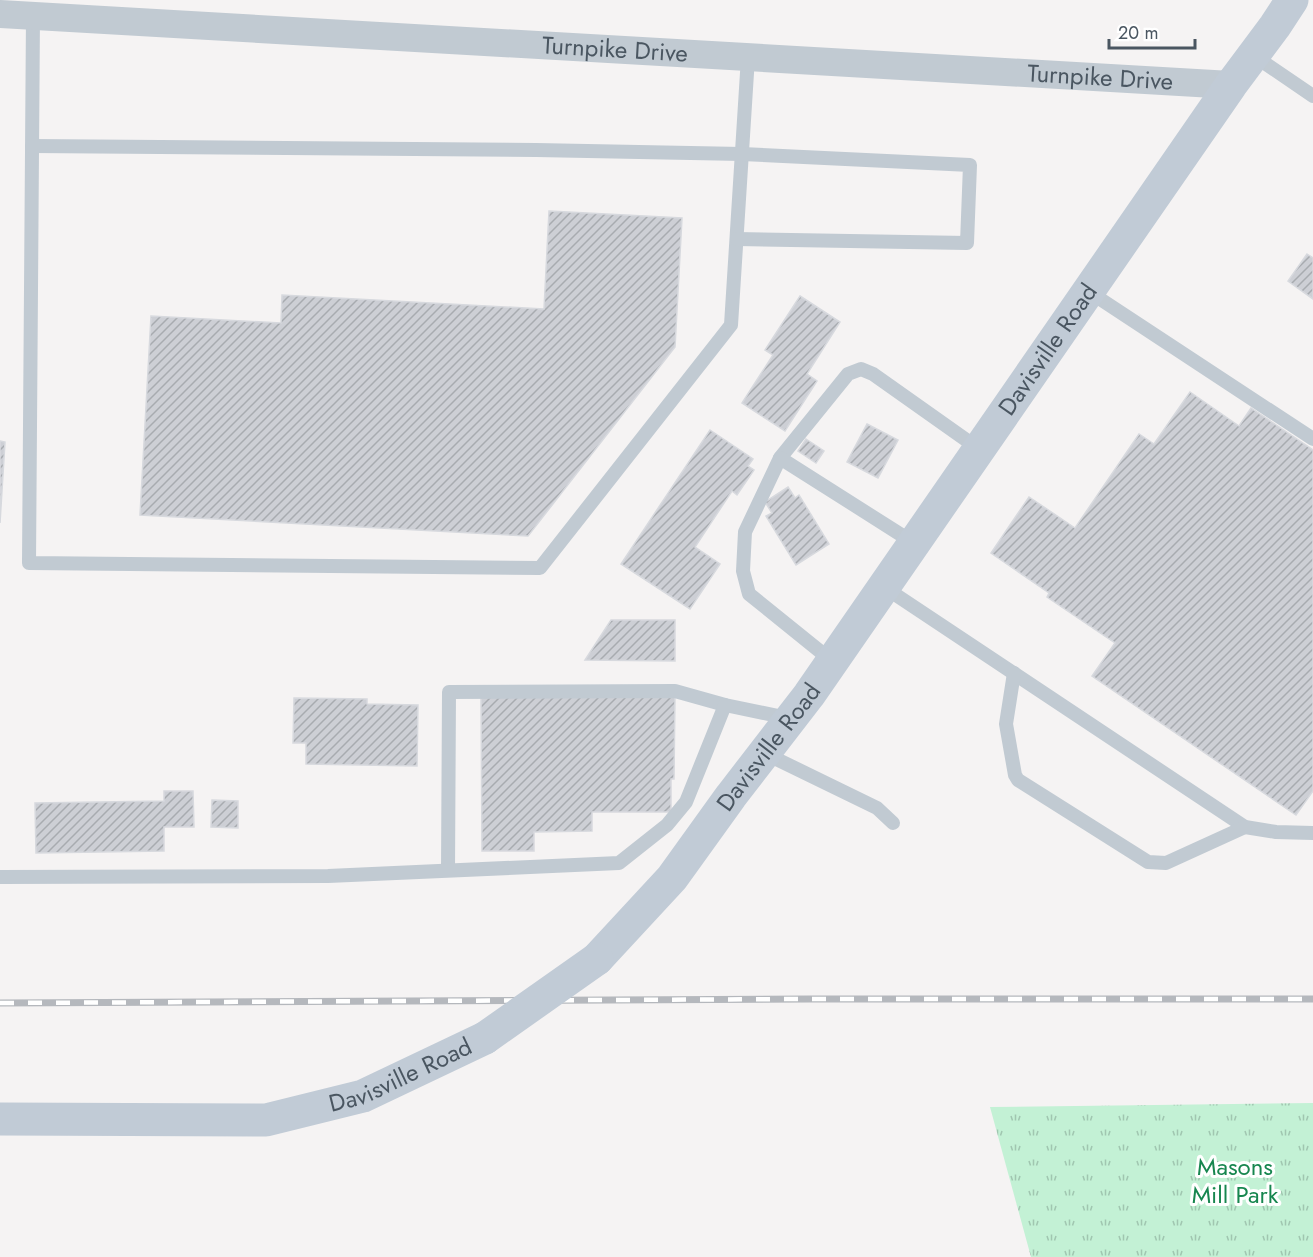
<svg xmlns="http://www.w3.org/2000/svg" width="1313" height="1257" font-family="Jost,sans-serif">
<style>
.park{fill:url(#park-tufts)}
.building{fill:url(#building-hatch);stroke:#d7d9de;stroke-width:1.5}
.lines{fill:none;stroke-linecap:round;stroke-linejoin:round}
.lane{stroke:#c1cad2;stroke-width:14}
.street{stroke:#c1cad2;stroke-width:28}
.secondary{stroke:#c1cbd6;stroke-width:33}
.rail-casing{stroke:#b5b8bd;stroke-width:7}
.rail{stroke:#fff;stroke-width:4.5;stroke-dasharray:14;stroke-linecap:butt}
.secondary-bridge{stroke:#c1cbd6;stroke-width:33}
.labels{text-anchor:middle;stroke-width:6;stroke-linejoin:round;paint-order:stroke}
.street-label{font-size:24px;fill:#4a5661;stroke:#fff}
.park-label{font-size:24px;fill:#17864f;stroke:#fff}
</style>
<defs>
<pattern id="park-tufts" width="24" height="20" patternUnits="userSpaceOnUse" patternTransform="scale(1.5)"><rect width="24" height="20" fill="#c3f1d5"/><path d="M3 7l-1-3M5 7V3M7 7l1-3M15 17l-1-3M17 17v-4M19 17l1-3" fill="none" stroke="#a0c6b0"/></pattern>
<pattern id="building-hatch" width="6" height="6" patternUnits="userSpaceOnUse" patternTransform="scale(1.5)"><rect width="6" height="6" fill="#cdcfd5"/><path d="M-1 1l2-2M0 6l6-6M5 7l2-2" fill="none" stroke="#a8abb0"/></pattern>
</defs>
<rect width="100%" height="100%" fill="#f5f3f3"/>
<path class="park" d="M1313,1103V1257H1031L990,1107Z"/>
<g class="building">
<path d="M549,211L682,218L675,347L528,536L140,515L151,316L281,323L282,295L544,309Z"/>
<path d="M1307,254L1313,258V299L1288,281Z"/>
<path d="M800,296L840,322L807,374L817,381L785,431L742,403L773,355L765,350Z"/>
<path d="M1190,392L1239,426L1251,408L1313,450V791L1296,815L1092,676L1115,643L1047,597L1049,593L991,553L1029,497L1075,528L1139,434L1154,444Z"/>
<path d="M867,424L898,440L878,478L847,462Z"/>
<path d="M710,430L753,459L748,466L754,470L737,495L732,491L695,547L720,564L690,609L621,564Z"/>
<path d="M806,439L824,451L816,463L798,451Z"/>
<path d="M0,441L5,442L0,523Z"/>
<path d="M788,487L795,498L799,495L829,544L796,565L766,516L772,513L765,502Z"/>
<path d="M611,620H675V661L585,660Z"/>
<path d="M675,696L674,779H671V812H592V831L534,832V851H482L481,697Z"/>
<path d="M294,698L367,699V704L418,705L417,766L306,764V743H293Z"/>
<path d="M164,791H193L194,827H164V851L36,853L35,803L164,801Z"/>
<path d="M212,800L238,801V828L211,827Z"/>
</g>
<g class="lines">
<g class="lane">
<path d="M33,15L29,563L540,568L731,325L748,57"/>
<path d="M1253,55L1313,96"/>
<path d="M32,146L536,150L742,154L970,165L967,243L737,239"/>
<path d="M1088,291L1313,439"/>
<path d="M780,458L848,374L861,369L873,374L979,449"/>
<path d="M884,587L1245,827L1276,832L1313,833"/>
<path d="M832,661L749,594L743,571L745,532L780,458L914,543"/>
<path d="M1014,673L1006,724L1015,775L1018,780L1148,862L1166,863L1245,827"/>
<path d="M764,753L877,808L893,823"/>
<path d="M448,870L449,692L675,691L725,705"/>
<path d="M0,877L328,876L619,863L667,825L686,802L725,705L788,718"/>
</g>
<path class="street" id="s1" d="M0,14L1231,85"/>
<g class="secondary">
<path id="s2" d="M597,959L672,878L731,796L809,695L1231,85L1275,26L1292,0"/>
<path id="s3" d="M0,1119L266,1120L363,1096L485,1038"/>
</g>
<g class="rail-casing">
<path id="rail" d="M0,1003L809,999H1313"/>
</g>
<use href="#rail" class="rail"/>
<path class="secondary-bridge" d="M485,1038L597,959"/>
</g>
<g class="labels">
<g class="street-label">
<text dy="8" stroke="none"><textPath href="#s1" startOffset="616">Turnpike Drive</textPath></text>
<text dy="8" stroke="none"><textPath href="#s1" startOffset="1102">Turnpike Drive</textPath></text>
<text dy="8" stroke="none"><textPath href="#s2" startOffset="759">Davisville Road</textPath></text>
<text dy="8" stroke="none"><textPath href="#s2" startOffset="273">Davisville Road</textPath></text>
<text dy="8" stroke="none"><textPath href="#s3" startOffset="408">Davisville Road</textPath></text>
</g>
<g class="park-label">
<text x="1235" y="1175">Masons<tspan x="1235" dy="28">Mill Park</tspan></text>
</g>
</g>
<path d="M1109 39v9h86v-9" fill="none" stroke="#4a5661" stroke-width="3"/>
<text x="1118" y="39" font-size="18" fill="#4a5661" stroke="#ffffff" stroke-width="4.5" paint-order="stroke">20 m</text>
</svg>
